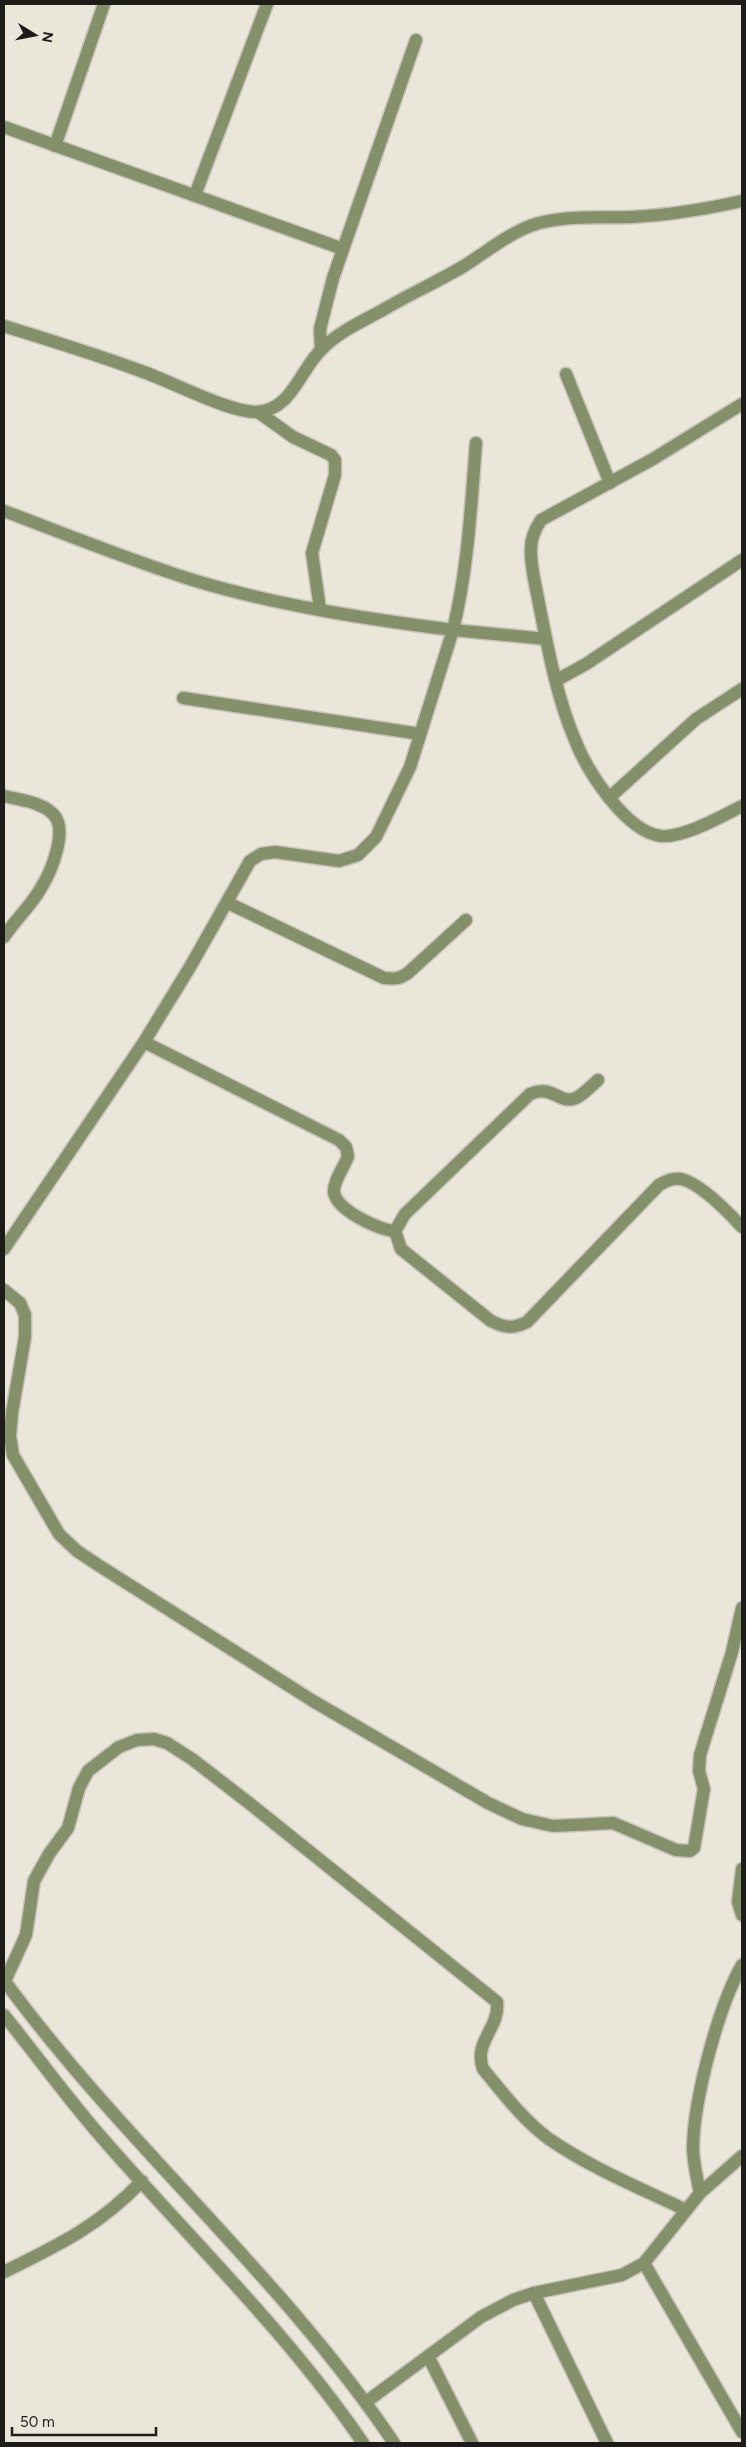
<svg xmlns="http://www.w3.org/2000/svg" width="746" height="2447" font-family="Figtree,sans-serif">
<style>
.lines{fill:none;stroke-linecap:round;stroke-linejoin:round}
.minor-casing{stroke:#c5c2b7;stroke-width:15}
.minor{stroke:#83906a;stroke-width:12}
</style>
<rect width="100%" height="100%" fill="#eae6da"/>
<g class="lines">
<g class="minor-casing">
<g id="minor">
<path d="M4,127L343,249"/>
<path d="M55,146L104,4"/>
<path d="M195,195L267,4"/>
<path d="M4,326C49,340 95,354 141,371C170,381 228,412 256,412C292,411 300,369 322,349C337,333 361,322 381,311C408,295 437,282 464,266C488,251 511,231 539,223C570,215 601,218 632,217C670,215 706,209 742,201"/>
<path d="M321,349L320,329L333,278L416,40"/>
<path d="M566,374L610,483"/>
<path d="M742,404L653,459L541,520C535,529 531,537 531,548C530,567 536,586 539,604C548,649 557,698 575,740C587,771 626,832 661,836C684,838 722,816 742,806"/>
<path d="M258,412L293,437L331,455L335,460V475L312,553L320,609"/>
<path d="M4,511C68,535 131,561 196,581C280,606 367,619 453,630C468,569 471,506 476,443"/>
<path d="M557,680L586,664L742,560"/>
<path d="M183,698L420,734"/>
<path d="M4,796C19,800 43,802 54,815C68,831 51,872 41,888C31,906 15,920 4,937"/>
<path d="M609,798L696,719L742,689"/>
<path d="M228,903L384,978C394,979 400,979 408,973L466,920"/>
<path d="M144,1042L339,1140L346,1147L348,1156C345,1166 333,1181 334,1192C336,1210 379,1230 395,1231"/>
<path d="M598,1080C591,1086 584,1094 576,1098C559,1105 553,1084 530,1094L405,1214L395,1231L401,1249L491,1321C505,1328 513,1329 527,1322L659,1185C666,1181 672,1178 681,1179C700,1183 729,1213 742,1227"/>
<path d="M4,1249L144,1042L190,967L250,861L261,854L275,852L339,861L358,855L376,837L410,767L453,630L546,639"/>
<path d="M4,1290L20,1303L25,1315V1337L12,1413L10,1436L13,1455L59,1534L77,1551L98,1565L313,1701L488,1803L522,1819L553,1826L613,1823L676,1850L690,1851L694,1848L704,1789L699,1771L700,1755L732,1652L742,1608"/>
<path d="M742,1869L738,1902L742,1915"/>
<path d="M4,1980C123,2143 281,2275 394,2443"/>
<path d="M5,1981L26,1935L34,1881L49,1854L68,1828L79,1788L88,1771L119,1747L137,1740L154,1739L167,1743L192,1759L249,1803L497,2002C500,2028 473,2042 483,2069C504,2094 523,2120 549,2139C591,2168 640,2188 686,2210"/>
<path d="M4,2015C37,2056 68,2099 103,2139C190,2239 288,2333 363,2443"/>
<path d="M700,2193C697,2178 693,2162 693,2147C694,2099 718,2007 742,1965"/>
<path d="M644,2263L742,2432"/>
<path d="M4,2272C59,2245 99,2226 142,2181"/>
<path d="M534,2293L607,2443"/>
<path d="M428,2356L472,2443"/>
<path d="M366,2402L481,2317L513,2300L534,2293L622,2275L644,2263L700,2193L742,2156"/>
</g>
</g>
<use href="#minor" class="minor"/>
</g>
<rect width="746" height="2447" fill="none" stroke="#1e1c18" stroke-width="10"/>
<g transform="translate(35 35) rotate(100)" stroke="#eae6da" stroke-width="4" paint-order="stroke">
<path d="M0-4L9 19L0 12L-9 19Z" fill="#1e1c18"/>
<text y="-8" font-size="14" font-weight="bold" text-anchor="middle" fill="#1e1c18">N</text>
</g>
<path d="M12 2427v8h144v-8" fill="none" stroke="#1e1c18" stroke-width="2.5"/>
<text x="20" y="2427" font-size="15" fill="#1e1c18" stroke="#eae6da" stroke-width="4" paint-order="stroke">50 m</text>
</svg>
